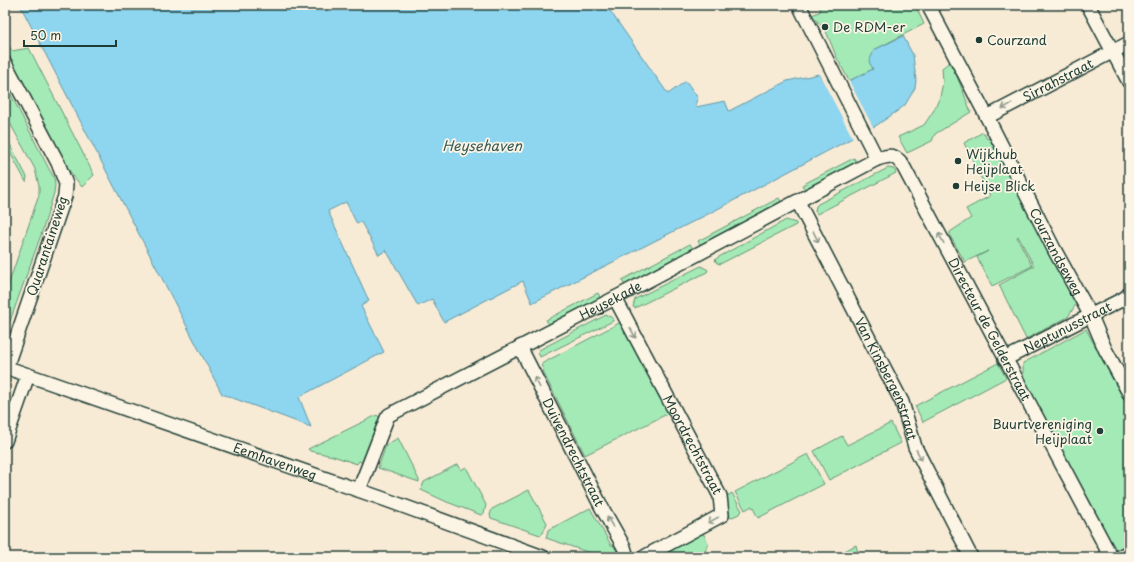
<svg xmlns="http://www.w3.org/2000/svg" width="1134" height="562" font-family="'Playpen Sans',sans-serif">
<style>
.green{fill:#a4eab6;stroke:#629475}
.water{fill:#8ed5ef;stroke:#6298a4}
.pier{fill:#f8ebd6}
.lines{fill:none;stroke-linecap:round;stroke-linejoin:round}
.minor-casing{stroke:#1f3d34;stroke-width:16}
.minor{stroke:#fcf5e5;stroke-width:13}
.oneway{stroke:#8e998c}
.poi-dot{fill:#1f3d34;stroke:#fcf5e5;stroke-width:1.5}
.labels{text-anchor:middle;stroke-width:3.5;stroke-linejoin:round;paint-order:stroke}
.poi-label{font-size:13px;fill:#1f3d34;stroke:#fcf5e5;text-anchor:start}
.street-label{font-size:13px;fill:#1f3d34;stroke:#fcf5e5}
.water-label{font-size:14px;font-style:italic;fill:#355b59;stroke:#fcf5e5}
</style>
<rect width="100%" height="100%" fill="#f8ebd6"/>
<filter id="ink" filterUnits="userSpaceOnUse"><feTurbulence type="fractalNoise" baseFrequency=".025" numOctaves="2"/><feDisplacementMap in="SourceGraphic" scale="8" xChannelSelector="R" yChannelSelector="G"/><feConvolveMatrix kernelMatrix="1 2 1 2 8 2 1 2 1" color-interpolation-filters="sRGB"/></filter>
<g filter="url(#ink)">
<g class="green">
<path d="M818,5H915L924,24L874,50L873,69L849,81L836,56L826,31L812,15L821,11Z"/>
<path d="M6,41L12,51L29,48L94,175L82,187L64,164L5,50Z"/>
<path d="M951,61L971,112L935,134L932,141L907,153L898,137L924,125L934,110L940,97L943,82L942,68Z"/>
<path d="M5,83L49,169L54,178L55,185L54,193L41,235L5,335V294L39,195V186L35,169L5,114Z"/>
<path d="M983,132L987,139L992,137L1078,301L1068,317L1026,339L999,285L1034,266L1018,236L1017,237L1032,266L992,286L977,257L988,251L965,262L950,236V232L971,218L966,209L990,196L964,143Z"/>
<path d="M5,135L27,177L26,182L5,143Z"/>
<path d="M854,158L858,164L806,191L802,185Z"/>
<path d="M888,168L894,169L896,173L817,214L815,211L816,206L818,204Z"/>
<path d="M779,198L782,203L701,247L698,241Z"/>
<path d="M786,220L796,223V225L720,264L717,263L715,260L717,258Z"/>
<path d="M690,244L694,250L625,286L622,280Z"/>
<path d="M701,266L708,270L707,272L635,308L633,307L635,299Z"/>
<path d="M598,293L601,299L550,326L546,320Z"/>
<path d="M606,315L613,318V321L540,357L538,352L539,350Z"/>
<path d="M621,322L669,413L585,455L545,376L541,364Z"/>
<path d="M1086,329L1129,409V547L1116,554L1023,376V363Z"/>
<path d="M998,363L1006,378L923,422L915,406Z"/>
<path d="M377,415L380,418L363,463L359,461L357,464L333,456L310,451L308,449Z"/>
<path d="M891,423L901,443L829,480L814,451L842,436L847,445Z"/>
<path d="M398,438L419,480V482L378,468L386,445Z"/>
<path d="M808,454L824,484L758,518L752,506L745,510L735,492Z"/>
<path d="M458,464L461,470L466,467L486,505L484,513L481,515L447,502L421,490L424,482Z"/>
<path d="M529,490L547,523L543,533L540,535L491,518L490,515L492,509Z"/>
<path d="M732,493L742,511L739,514L730,518L728,506L724,498Z"/>
<path d="M590,508L611,545H613L617,551L616,557H602L546,538L548,530Z"/>
<path d="M701,533H703L708,543L703,557H655Z"/>
<path d="M856,545L859,557H833Z"/>
</g>
<path class="water" d="M20,5H606L668,94L686,81L698,98L696,102V107L725,101L729,111L787,81L819,74L829,91L873,69L869,62L874,50L903,36L913,55L916,80L915,88L905,105L896,112L877,125L710,213L532,303L523,281L444,322L432,299L418,306L386,250L379,255L361,222L357,224L346,202L328,211L369,301L361,306L384,352L299,397L311,427L222,394Z"/>
<path class="pier" d="M818,72L820,73L829,89L848,79L874,129L854,140Z"/>
<g class="lines">
<g class="minor-casing">
<g id="minor">
<path d="M799,5L877,159"/>
<path id="s1" d="M928,5L987,117L1055,251L1091,316L1105,349L1129,393"/>
<path d="M1088,5L1129,82"/>
<path d="M5,63L58,163L66,184L65,196L6,368"/>
<path id="s2" d="M987,117L1129,43"/>
<path id="s3" d="M798,202L902,402L915,447L971,557"/>
<path id="s4" d="M615,298L720,496L722,515L644,557"/>
<path id="s5" d="M520,347L602,508L624,547L627,557"/>
<path id="s6" d="M1005,359L1125,298L1129,294"/>
<path id="s7" d="M5,367L381,498L543,557"/>
<path d="M5,441L28,375"/>
<path id="s8" d="M359,490L387,418L389,415L615,298L877,159C889,155 894,154 902,164L1111,557"/>
<path d="M1119,557L1129,552"/>
</g>
</g>
<use href="#minor" class="minor"/>
</g>
<defs><path id="oneway-shaft" d="M-6 0H5M1.5-3L5.5 0L1.5 3" fill="none" stroke-width="1.6" stroke-linecap="round" stroke-linejoin="round"/></defs>
<g class="oneway">
<use href="#oneway-shaft" transform="translate(1007 106) rotate(152)"/>
<use href="#oneway-shaft" transform="translate(816 237) rotate(63)"/>
<use href="#oneway-shaft" transform="translate(941 238) rotate(-118)"/>
<use href="#oneway-shaft" transform="translate(633 333) rotate(62)"/>
<use href="#oneway-shaft" transform="translate(537 382) rotate(-117)"/>
<use href="#oneway-shaft" transform="translate(919 455) rotate(62)"/>
<use href="#oneway-shaft" transform="translate(713 520) rotate(152)"/>
<use href="#oneway-shaft" transform="translate(610 522) rotate(-120)"/>
</g>
</g>
<g class="poi-dot">
<circle cx="825" cy="27" r="4"/>
<circle cx="979" cy="40" r="4"/>
<circle cx="958" cy="161" r="4"/>
<circle cx="956" cy="186" r="4"/>
<circle cx="1100" cy="431" r="4"/>
</g>
<g class="labels">
<g class="poi-label">
<text x="833" y="32">De RDM-er</text>
<text x="987" y="45">Courzand</text>
<text x="966" y="159">Wijkhub<tspan x="966" dy="15">Heijplaat</tspan></text>
<text x="964" y="191">Heijse Blick</text>
<text x="1092" y="429" text-anchor="end">Buurtvereniging<tspan x="1092" dy="15">Heijplaat</tspan></text>
</g>
<g class="street-label">
<text dy="5" stroke="none"><textPath href="#s2" startOffset="80">Sirrahstraat</textPath></text>
<text transform="translate(47 246) rotate(-72)" y="5">Quarantaineweg</text>
<text dy="5" stroke="none"><textPath href="#s1" startOffset="278">Courzandseweg</textPath></text>
<text dy="5" stroke="none"><textPath href="#s8" startOffset="330">Heysekade</textPath></text>
<text dy="5" stroke="none"><textPath href="#s6" startOffset="70">Neptunusstraat</textPath></text>
<text dy="5" stroke="none"><textPath href="#s8" startOffset="847">Directeur de Gelderstraat</textPath></text>
<text dy="5" stroke="none"><textPath href="#s3" startOffset="198">Van Kinsbergenstraat</textPath></text>
<text dy="5" stroke="none"><textPath href="#s4" startOffset="166">Moordrechtstraat</textPath></text>
<text dy="5" stroke="none"><textPath href="#s5" startOffset="118">Duivendrechtstraat</textPath></text>
<text dy="5" stroke="none"><textPath href="#s7" startOffset="286">Eemhavenweg</textPath></text>
</g>
<g class="water-label">
<text x="482" y="151">Heysehaven</text>
</g>
</g>
<rect width="1134" height="562" fill="none" stroke="#fcf5e5" stroke-width="20"/>
<rect x="10" y="10" width="1114" height="542" fill="none" stroke="#1f3d34" stroke-width="1.5" filter="url(#ink)"/>
<path d="M24 40v6h92v-6" fill="none" stroke="#1f3d34" stroke-width="2"/>
<text x="30" y="40" font-size="12" fill="#1f3d34" stroke="#fcf5e5" stroke-width="3" paint-order="stroke">50 m</text>
</svg>
